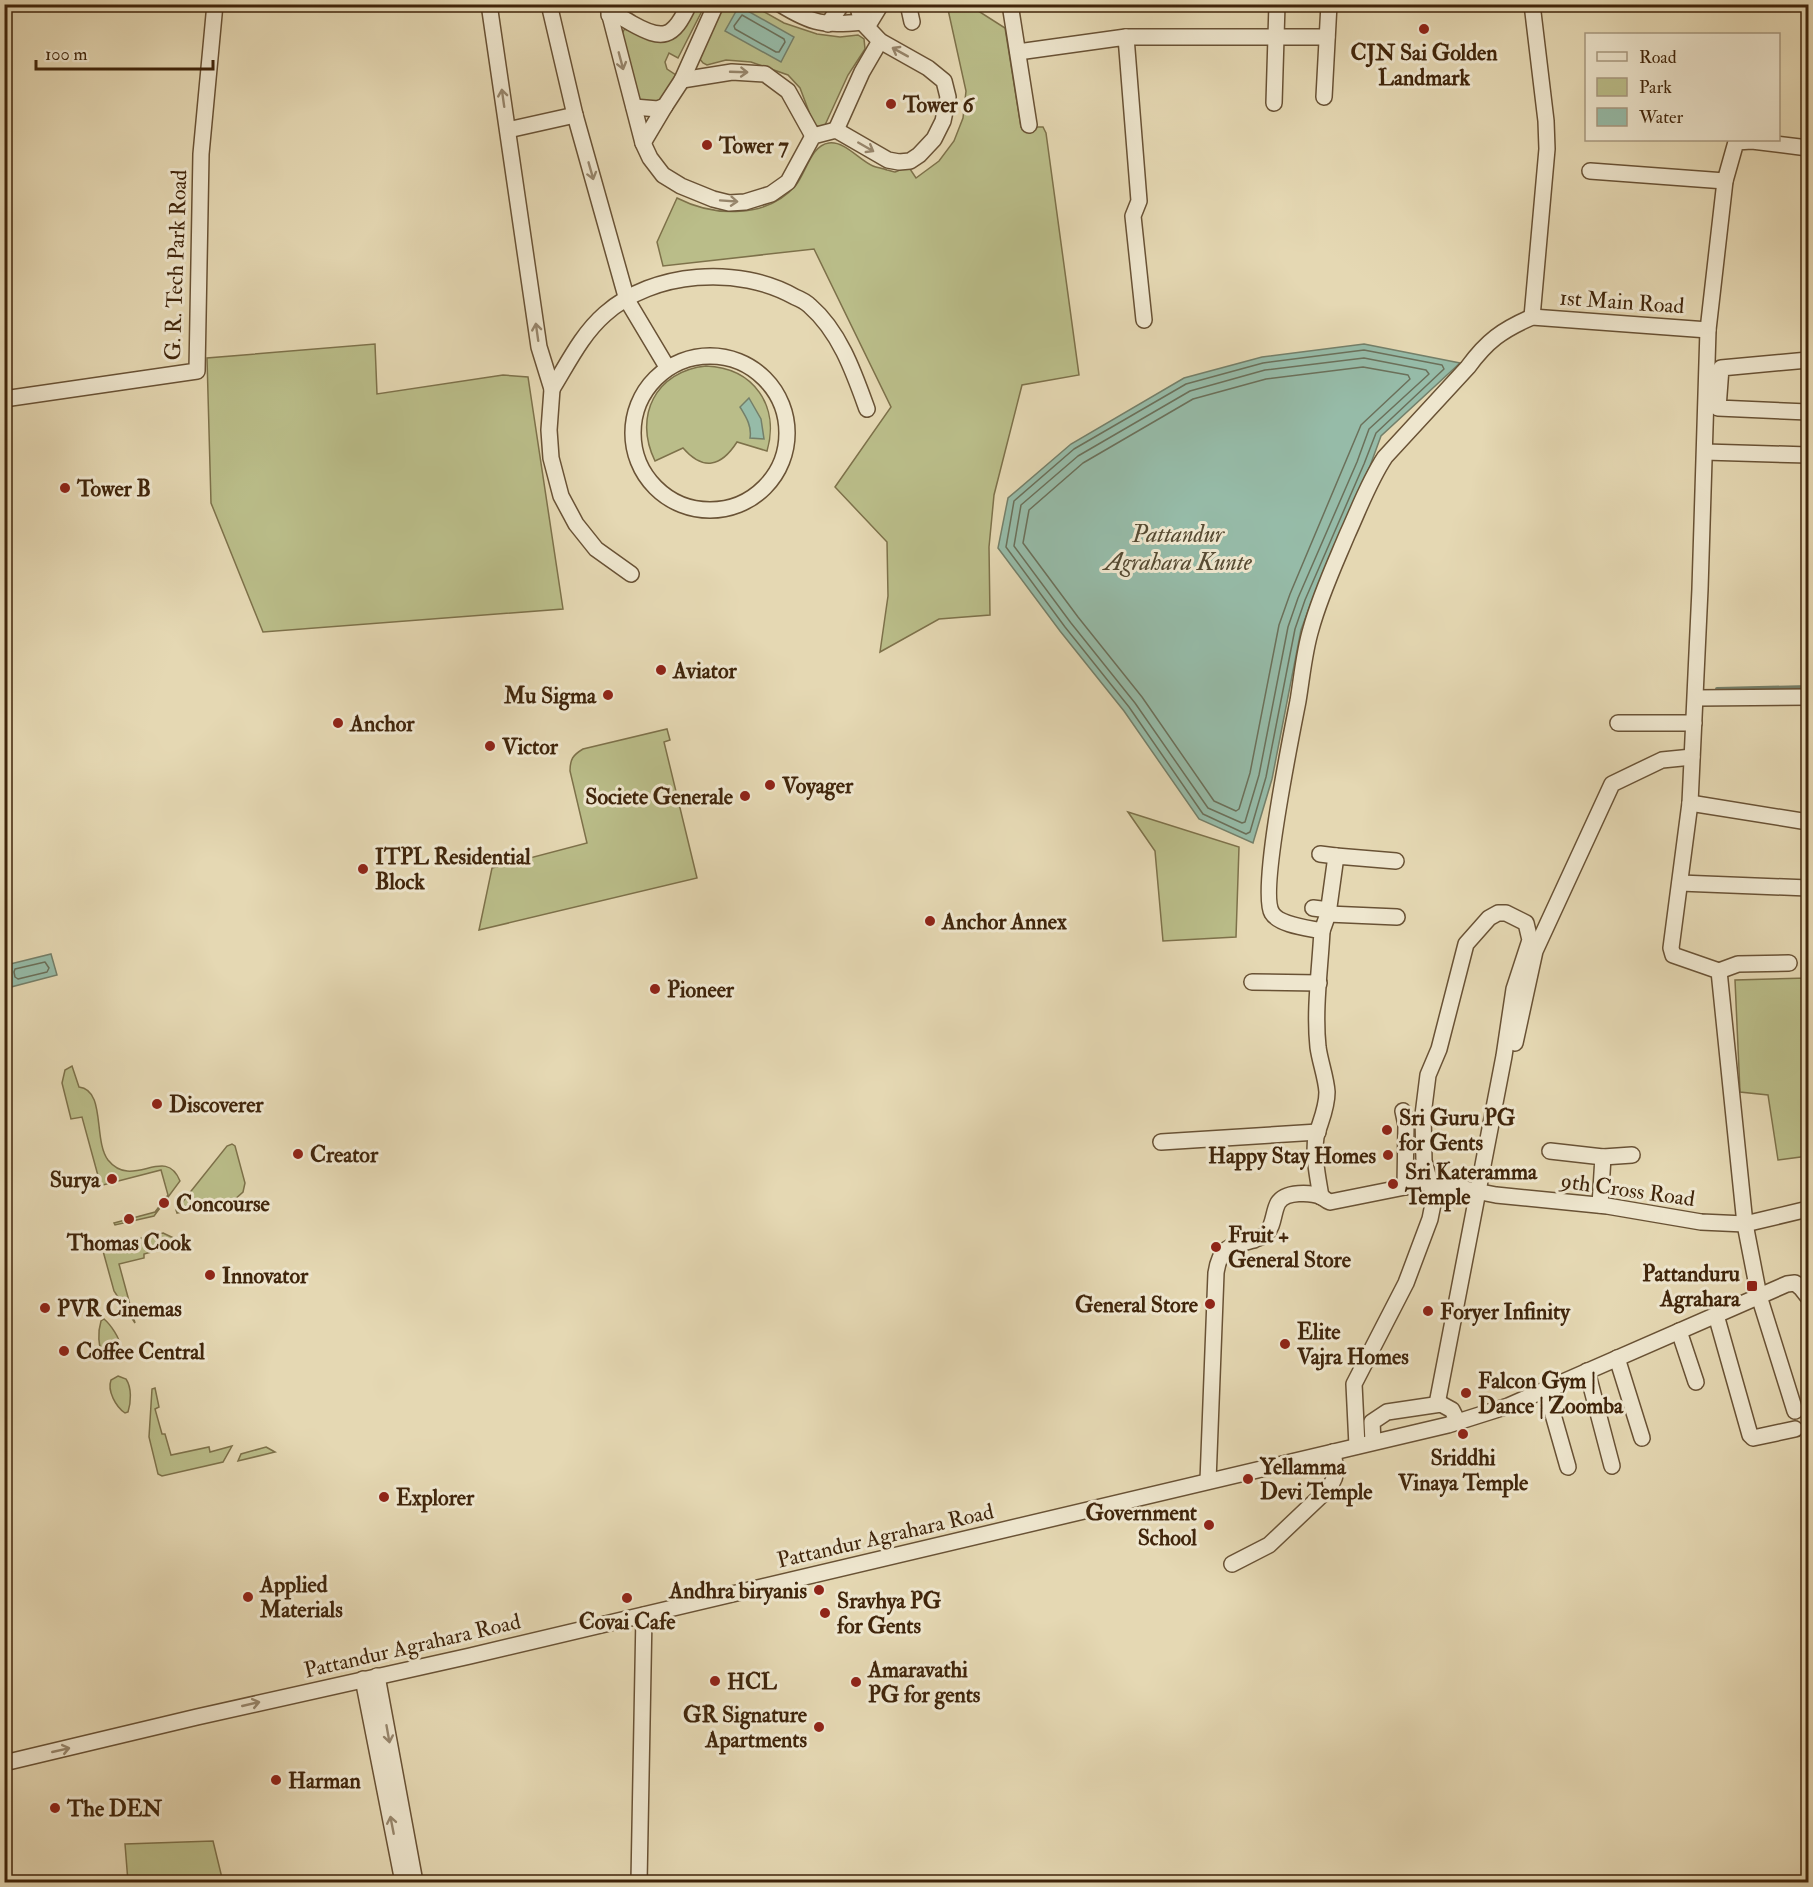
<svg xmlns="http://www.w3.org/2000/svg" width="1813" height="1887" font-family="'IM FELL Double Pica',serif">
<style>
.green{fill:#babd89;stroke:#7d714a;stroke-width:1.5}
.water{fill:#96bba8;stroke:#747f69;stroke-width:1.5}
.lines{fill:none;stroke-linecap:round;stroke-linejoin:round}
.shore{stroke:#6b705a;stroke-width:1.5}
.stream{stroke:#747f69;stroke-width:4}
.minor-casing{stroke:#695235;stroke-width:18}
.minor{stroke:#eee6ce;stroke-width:15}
.oneway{stroke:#97866c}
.poi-dot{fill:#8f2418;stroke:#eee6ce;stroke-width:2}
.labels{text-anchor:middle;stroke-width:6;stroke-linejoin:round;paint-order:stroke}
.poi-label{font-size:22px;font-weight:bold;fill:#40250b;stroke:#eee6ce;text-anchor:start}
.street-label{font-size:22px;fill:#40250b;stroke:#eee6ce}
.water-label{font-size:24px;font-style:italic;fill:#564a32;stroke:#eee6ce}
</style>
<rect width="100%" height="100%" fill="#e5d8b3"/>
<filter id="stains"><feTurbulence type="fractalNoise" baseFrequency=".00333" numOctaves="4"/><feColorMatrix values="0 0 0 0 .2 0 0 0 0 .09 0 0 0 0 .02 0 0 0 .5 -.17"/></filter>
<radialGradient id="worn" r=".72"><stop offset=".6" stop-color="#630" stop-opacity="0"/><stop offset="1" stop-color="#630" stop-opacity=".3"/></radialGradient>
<g class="green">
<path d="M697,5H705L678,58L669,53L665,62L667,69L679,77C671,96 660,109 638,99L622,34L626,26C673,49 669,49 697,5Z"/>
<path d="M723,5H752L784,23L817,34L840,37L858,35L864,39L865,49L848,75L825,125L820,127L814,125L800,88L788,75L751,62L726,60L707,65L703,63L699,58Z"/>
<path d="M947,5H969L1005,28L1021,127H1043L1046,133L1079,375L1022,385L994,495L989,547L990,615L939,619L880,652L888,596L887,542L835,487L891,407L814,249L663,266L657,242L677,198C714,217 767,219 796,185C806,173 811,145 829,143C845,141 859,160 873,166C877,168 882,168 887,170C888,170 894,172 895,172C899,171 905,167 908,166L916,178L939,161L954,141L963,118L966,91Z"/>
<path d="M375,344L377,394L503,375L528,377L563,609L263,632L211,503L207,358Z"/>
<path d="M706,366C754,368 780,406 767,451L737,442C721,467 703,471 683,448L655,461C633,416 656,371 706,366Z"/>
<path d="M667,729L670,740L664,742L697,878L479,930L492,868L587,843L570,771C570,759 573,755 583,749Z"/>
<path d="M1128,812L1239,847L1236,937L1163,941L1155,851Z"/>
<path d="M1808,978V1156L1778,1160L1768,1095L1740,1092L1735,980Z"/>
<path d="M72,1066L79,1087C106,1090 93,1140 108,1160C133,1191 165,1144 180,1181L154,1216L115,1225L114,1223L155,1212L168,1195L161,1170L103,1185L100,1183L82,1117L71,1119L62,1083L65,1070Z"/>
<path d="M232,1144L235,1146L245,1183L243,1192L234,1200L177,1213L176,1210L227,1146Z"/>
<path d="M163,1233L180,1241L166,1244V1248L144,1254V1258L119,1264L135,1323L114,1291L103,1251L105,1247Z"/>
<path d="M104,1319C110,1324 121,1339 120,1347C119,1352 116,1353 113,1356L105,1355C97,1348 98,1331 101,1321Z"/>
<path d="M118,1376L126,1379C132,1388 131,1402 128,1412L125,1413C116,1407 107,1391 111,1380Z"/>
<path d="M155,1388L159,1407L155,1409L162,1434H165L171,1455L209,1447L210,1452L232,1446L223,1462L162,1476L158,1474L149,1437L152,1389Z"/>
<path d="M266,1447L275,1452L238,1461L241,1454Z"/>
<path d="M213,1841L223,1882H128L125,1844Z"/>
</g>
<g class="water">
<path d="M739,6L794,37L781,62L725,31Z"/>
<path d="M1364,344L1460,363L1381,436L1370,466L1311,603L1301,630L1272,779L1253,843L1199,819L1124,711L1060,631L998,548L1008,498L1071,444L1184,378L1262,357Z"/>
<path d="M749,398L761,419L764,439L750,438C752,426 746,417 740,407Z"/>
<path d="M51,954L57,975L11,987L6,965Z"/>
</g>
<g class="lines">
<g class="shore">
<path d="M742,15L784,39L785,42L779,52H776L735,29L734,26Z"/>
<path d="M1364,350L1442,365L1444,369L1376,433L1364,464L1305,600L1295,629L1266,777L1250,832L1246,834L1203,814L1129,707L1065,627L1006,547L1014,501L1074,449L1186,384L1263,363Z"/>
<path d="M1364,358L1426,370L1429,374L1369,429L1357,462L1298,598L1288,627L1259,775L1245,822L1242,823L1208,808L1135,703L1071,623L1014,546L1021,505L1078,456L1190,391L1265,370Z"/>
<path d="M1363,367L1408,375L1410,379L1361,425L1290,594L1279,625L1250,773L1239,809L1236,811L1214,801L1142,697L1078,617L1023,543L1029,510L1083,463L1193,399L1266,379Z"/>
<path d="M45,962L49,968L47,972L18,979L15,977L14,972L15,969Z"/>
</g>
<path class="stream" d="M1717,689L1808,687"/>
<g class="minor-casing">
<g id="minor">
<path d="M489,4L539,347L552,389L549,430L551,458L561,496L576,524L596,549L631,574"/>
<path d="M607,4L643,143L650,158L663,175L681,186L713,199L729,203L745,202L771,194L788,182L813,136L836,130L888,160L899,162L910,161L919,155L934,139L943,121L948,97L944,81L928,68L880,41L862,22L857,4"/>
<path d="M780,4C812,24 825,26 862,22"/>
<path d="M908,4L912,22"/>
<path d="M1010,4L1029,125"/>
<path d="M1532,4L1546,121L1547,149L1532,317"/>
<path d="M609,15C618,15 623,18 631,23C663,41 673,39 689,4"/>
<path d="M828,24L842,4"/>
<path d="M867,27L881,4"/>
<path d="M1126,37H1327"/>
<path d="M1018,52L1126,37L1139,201L1133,216L1144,320"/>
<path d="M682,80L732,72L765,74L788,91L813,136"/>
<path d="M1324,97L1329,4"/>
<path d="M1274,103L1277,4"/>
<path d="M634,107L658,109L665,106L682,80L716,4"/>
<path d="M575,115L627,300L667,367"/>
<path d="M508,130L575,115L549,4"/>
<path d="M836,130L862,72L880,41"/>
<path d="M643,143L665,106"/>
<path d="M1590,171L1725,181"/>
<circle cx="710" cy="433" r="77"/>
<path d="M1808,360L1721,368L1718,408L1808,412"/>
<path d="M552,389C568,363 582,334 605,314C653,271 739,265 795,297C800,299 806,302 810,306C840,332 854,373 867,409"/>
<path d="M4,399L197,371L201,154L215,4"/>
<path d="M1705,452L1808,455"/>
<path d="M1696,698L1808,697"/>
<path d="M1618,723H1694"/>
<path d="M1690,803L1808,822"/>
<path d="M1320,854L1336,856"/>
<path d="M1680,883L1808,888"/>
<path d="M1313,908L1329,910"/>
<path d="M1328,914L1397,917"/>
<path d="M1322,931L1328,914L1336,856L1396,861"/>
<path d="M1719,971L1738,964L1789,963"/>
<path d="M1252,982L1319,983"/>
<path d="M1515,1043L1535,951L1612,784L1662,760L1692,757"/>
<path d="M1161,1142L1318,1132"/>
<path d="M1550,1151L1603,1157L1600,1205"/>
<path d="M1603,1157L1632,1155"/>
<path d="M1405,1187L1423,1182L1440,1184L1496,1195L1607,1206L1701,1222L1745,1224L1808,1209"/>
<path d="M1321,1197C1318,1178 1313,1156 1316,1137C1320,1122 1327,1109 1327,1092C1326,1077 1320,1062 1318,1047C1314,1010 1320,969 1322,931C1308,928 1279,925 1272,913C1259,893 1292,732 1298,701C1302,677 1304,652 1311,629C1320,596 1334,566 1347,535C1359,509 1369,481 1385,457L1468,367C1487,341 1502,330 1532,317L1708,330"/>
<path d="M1716,1315L1750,1435L1753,1438L1795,1429"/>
<path d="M1679,1331L1696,1382"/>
<path d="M1617,1358L1642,1438"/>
<path d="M1587,1371L1612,1466"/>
<path d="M1546,1390L1568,1467"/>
<path d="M1795,1411L1759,1296L1745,1224L1719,971L1673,955L1671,948L1690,803L1700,589L1708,330L1725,181L1736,142L1752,141L1808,148"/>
<path d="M1373,1442L1372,1422L1387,1412L1441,1404L1452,1410L1458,1422"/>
<path d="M1357,1446L1354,1384L1406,1283L1430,1219L1433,1204L1432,1190L1424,1161L1423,1115L1428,1075L1439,1049L1466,944L1489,918L1498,913H1506L1526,923L1530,940L1514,989L1504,1056L1437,1404"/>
<path d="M1208,1481L1216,1273C1220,1246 1230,1246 1254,1240C1258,1238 1263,1237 1266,1234C1274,1226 1273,1212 1278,1203C1285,1191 1311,1192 1322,1197C1325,1199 1327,1201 1330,1202L1405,1187L1406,1125L1403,1111"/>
<path d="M1232,1564L1269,1545L1326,1491C1339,1476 1336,1471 1333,1452"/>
<path d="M377,1676L415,1882"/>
<path d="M363,1679L403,1882"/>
<path d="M4,1763L197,1717L470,1656L1448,1425L1508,1406L1787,1284L1795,1283L1801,1288L1808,1297"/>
<path d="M639,1882L644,1615"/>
</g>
</g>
<use href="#minor" class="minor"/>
</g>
<defs><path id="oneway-shaft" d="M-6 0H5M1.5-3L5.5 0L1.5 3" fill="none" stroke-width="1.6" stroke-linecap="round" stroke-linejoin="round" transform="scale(1.5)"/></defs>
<g class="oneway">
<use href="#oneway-shaft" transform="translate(900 52) rotate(-151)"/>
<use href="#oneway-shaft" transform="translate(621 61) rotate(75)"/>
<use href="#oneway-shaft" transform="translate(739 72) rotate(2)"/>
<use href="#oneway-shaft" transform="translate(503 98) rotate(-98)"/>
<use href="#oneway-shaft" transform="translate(866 147) rotate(30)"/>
<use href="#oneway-shaft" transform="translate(591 171) rotate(74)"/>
<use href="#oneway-shaft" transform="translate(729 201) rotate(4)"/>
<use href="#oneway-shaft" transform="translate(537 332) rotate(-98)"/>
<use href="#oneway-shaft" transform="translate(251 1704) rotate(-13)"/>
<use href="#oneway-shaft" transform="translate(388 1734) rotate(80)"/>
<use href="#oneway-shaft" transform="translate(61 1750) rotate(-13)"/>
<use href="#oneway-shaft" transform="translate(392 1825) rotate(-101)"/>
</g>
<g class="poi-dot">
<circle cx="1424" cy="29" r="6"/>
<circle cx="891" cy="104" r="6"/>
<circle cx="707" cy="145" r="6"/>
<circle cx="65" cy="488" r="6"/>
<circle cx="661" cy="670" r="6"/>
<circle cx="608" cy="695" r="6"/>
<circle cx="338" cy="723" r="6"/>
<circle cx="490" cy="746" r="6"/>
<circle cx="770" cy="785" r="6"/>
<circle cx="745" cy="796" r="6"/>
<circle cx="363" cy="869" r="6"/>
<circle cx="930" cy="921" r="6"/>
<circle cx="655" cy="989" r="6"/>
<circle cx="157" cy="1104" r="6"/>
<circle cx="1387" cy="1130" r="6"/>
<circle cx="298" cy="1154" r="6"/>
<circle cx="1388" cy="1155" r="6"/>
<circle cx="112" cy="1179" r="6"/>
<circle cx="1393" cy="1184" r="6"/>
<circle cx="164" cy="1203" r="6"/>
<circle cx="129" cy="1219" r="6"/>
<circle cx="1216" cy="1247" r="6"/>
<circle cx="210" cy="1275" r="6"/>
<rect x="1746" y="1280" width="12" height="12" rx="3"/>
<circle cx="1210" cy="1304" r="6"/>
<circle cx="45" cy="1308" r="6"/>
<circle cx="1428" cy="1311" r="6"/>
<circle cx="1285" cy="1344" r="6"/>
<circle cx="64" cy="1351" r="6"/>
<circle cx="1466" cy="1393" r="6"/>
<circle cx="1463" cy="1434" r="6"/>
<circle cx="1248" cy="1479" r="6"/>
<circle cx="384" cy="1497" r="6"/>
<circle cx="1209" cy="1525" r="6"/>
<circle cx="819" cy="1590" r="6"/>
<circle cx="248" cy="1597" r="6"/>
<circle cx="627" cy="1598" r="6"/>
<circle cx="825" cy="1613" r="6"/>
<circle cx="715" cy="1681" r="6"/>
<circle cx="856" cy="1682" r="6"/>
<circle cx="819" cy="1727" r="6"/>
<circle cx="276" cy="1780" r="6"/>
<circle cx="55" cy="1808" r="6"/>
</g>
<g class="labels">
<g class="poi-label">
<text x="1424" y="60" text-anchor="middle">CJN Sai Golden<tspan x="1424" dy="25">Landmark</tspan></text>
<text x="903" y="112">Tower 6</text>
<text x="719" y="153">Tower 7</text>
<text x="77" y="496">Tower B</text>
<text x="673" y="678">Aviator</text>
<text x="596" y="703" text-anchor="end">Mu Sigma</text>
<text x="350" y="731">Anchor</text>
<text x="502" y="754">Victor</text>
<text x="782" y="793">Voyager</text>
<text x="733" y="804" text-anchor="end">Societe Generale</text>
<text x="375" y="864">ITPL Residential<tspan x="375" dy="25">Block</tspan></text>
<text x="942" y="929">Anchor Annex</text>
<text x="667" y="997">Pioneer</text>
<text x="169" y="1112">Discoverer</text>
<text x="1399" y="1125">Sri Guru PG<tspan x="1399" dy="25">for Gents</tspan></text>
<text x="310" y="1162">Creator</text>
<text x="1376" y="1163" text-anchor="end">Happy Stay Homes</text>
<text x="1405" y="1179">Sri Kateramma<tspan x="1405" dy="25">Temple</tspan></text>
<text x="100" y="1187" text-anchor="end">Surya</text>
<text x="176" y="1211">Concourse</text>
<text x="1228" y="1242">Fruit +<tspan x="1228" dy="25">General Store</tspan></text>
<text x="129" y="1250" text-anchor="middle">Thomas Cook</text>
<text x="1740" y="1281" text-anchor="end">Pattanduru<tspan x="1740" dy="25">Agrahara</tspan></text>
<text x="222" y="1283">Innovator</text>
<text x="1198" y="1312" text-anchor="end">General Store</text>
<text x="57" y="1316">PVR Cinemas</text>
<text x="1440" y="1319">Foryer Infinity</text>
<text x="1297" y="1339">Elite<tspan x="1297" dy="25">Vajra Homes</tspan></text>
<text x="76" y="1359">Coffee Central</text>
<text x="1478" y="1388">Falcon Gym |<tspan x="1478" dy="25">Dance | Zoomba</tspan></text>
<text x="1463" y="1465" text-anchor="middle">Sriddhi<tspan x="1463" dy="25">Vinaya Temple</tspan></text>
<text x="1260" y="1474">Yellamma<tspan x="1260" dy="25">Devi Temple</tspan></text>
<text x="396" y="1505">Explorer</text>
<text x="1197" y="1520" text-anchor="end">Government<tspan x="1197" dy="25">School</tspan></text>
<text x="260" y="1592">Applied<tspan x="260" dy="25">Materials</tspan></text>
<text x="807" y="1598" text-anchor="end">Andhra biryanis</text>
<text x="837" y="1608">Sravhya PG<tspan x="837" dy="25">for Gents</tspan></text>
<text x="627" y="1629" text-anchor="middle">Covai Cafe</text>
<text x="868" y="1677">Amaravathi<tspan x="868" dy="25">PG for gents</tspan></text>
<text x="727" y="1689">HCL</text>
<text x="807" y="1722" text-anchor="end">GR Signature<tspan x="807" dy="25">Apartments</tspan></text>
<text x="288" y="1788">Harman</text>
<text x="67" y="1816">The DEN</text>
</g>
<g class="street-label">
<text transform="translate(175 265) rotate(-88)" y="8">G. R. Tech Park Road</text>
<text transform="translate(1622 301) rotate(4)" y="8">1st Main Road</text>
<text transform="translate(1628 1189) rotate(8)" y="8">9th Cross Road</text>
<text transform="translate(885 1535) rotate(-13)" y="8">Pattandur Agrahara Road</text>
<text transform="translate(412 1645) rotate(-13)" y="8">Pattandur Agrahara Road</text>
</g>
<g class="water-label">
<text x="1178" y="542">Pattandur<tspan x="1178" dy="28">Agrahara Kunte</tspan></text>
</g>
</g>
<rect width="1813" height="1887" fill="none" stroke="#e5d8b3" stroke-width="24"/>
<rect x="6" y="6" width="1801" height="1875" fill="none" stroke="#40250b" stroke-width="3"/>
<rect x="12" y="12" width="1789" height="1863" fill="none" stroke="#40250b" stroke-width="1.5"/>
<rect x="1585" y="33" width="195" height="108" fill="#eee6ce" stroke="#a89980" stroke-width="1.5"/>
<rect x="1597" y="52" width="30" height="9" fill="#eee6ce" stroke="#a89980" stroke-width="1.5"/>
<text x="1639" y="63" font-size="18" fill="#40250b">Road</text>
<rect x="1597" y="78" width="30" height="18" fill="#babd89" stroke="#a89980" stroke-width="1.5"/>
<text x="1639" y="93" font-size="18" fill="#40250b">Park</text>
<rect x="1597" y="108" width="30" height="18" fill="#96bba8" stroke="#a89980" stroke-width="1.5"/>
<text x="1639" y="123" font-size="18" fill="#40250b">Water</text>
<path d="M36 60v9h177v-9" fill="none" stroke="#40250b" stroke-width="3"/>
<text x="45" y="60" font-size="18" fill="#40250b" stroke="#eee6ce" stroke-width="4.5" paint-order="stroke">100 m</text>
<rect width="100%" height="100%" filter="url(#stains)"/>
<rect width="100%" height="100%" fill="url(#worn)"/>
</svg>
